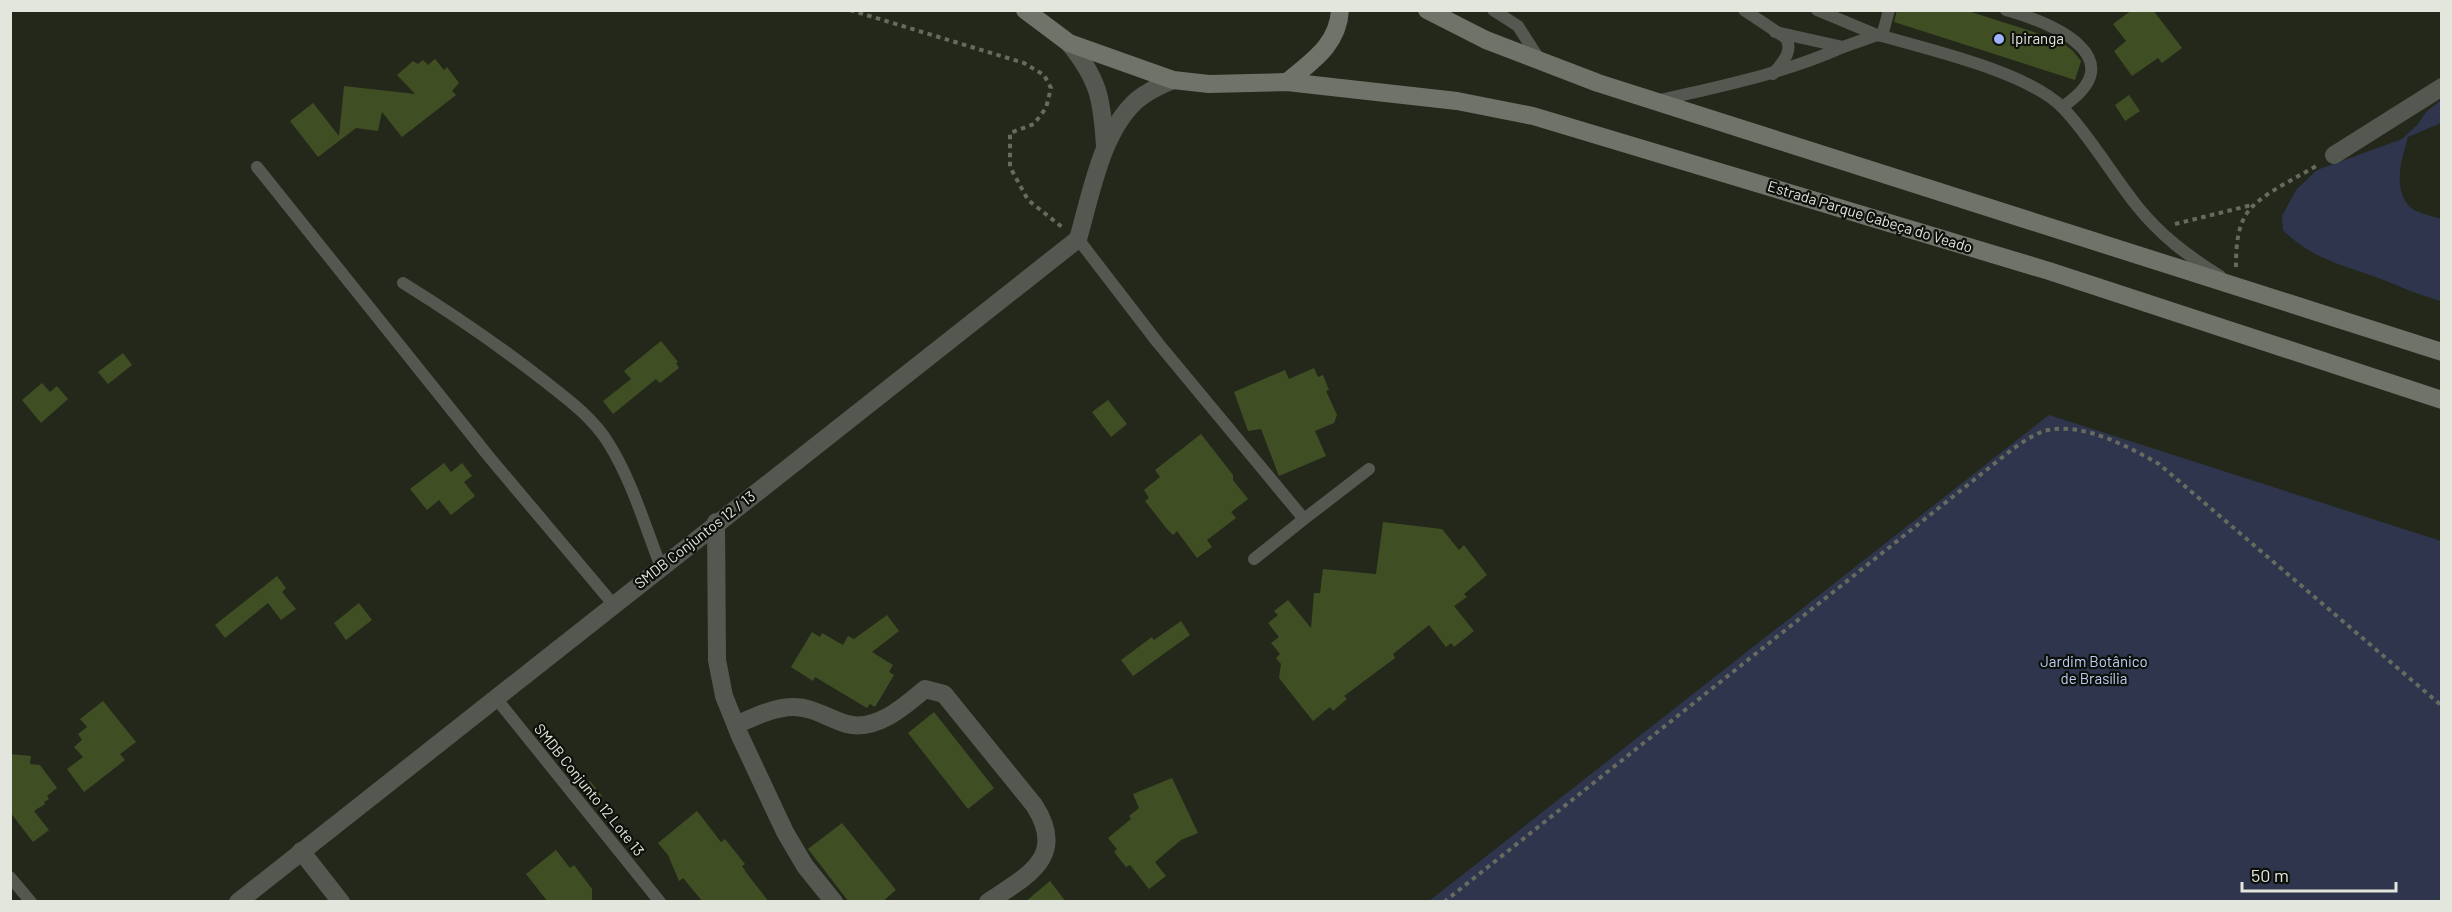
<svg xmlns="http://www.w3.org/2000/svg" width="2452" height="912" font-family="Barlow,sans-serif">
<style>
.green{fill:#2e354c}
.building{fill:#404e24}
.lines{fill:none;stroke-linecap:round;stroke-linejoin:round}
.path{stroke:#666a5f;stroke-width:4;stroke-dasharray:4.5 4.5;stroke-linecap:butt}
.lane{stroke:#555851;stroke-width:12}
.street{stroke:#555851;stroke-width:18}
.secondary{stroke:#6f7369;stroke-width:18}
.poi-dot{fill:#9db4fd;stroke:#0d100a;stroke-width:2}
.labels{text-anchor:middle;stroke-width:4.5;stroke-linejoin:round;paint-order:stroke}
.poi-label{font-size:15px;fill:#e2e6dd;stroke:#0d100a;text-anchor:start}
.street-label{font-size:15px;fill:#e2e6dd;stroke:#0d100a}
.park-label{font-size:15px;fill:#bfcdf5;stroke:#0d100a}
</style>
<rect width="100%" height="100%" fill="#23281b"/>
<g class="green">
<path d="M2441,100V123L2408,137C2402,158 2392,188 2410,207C2416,213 2433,216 2441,219V301C2421,296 2401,287 2381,279C2345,266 2310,258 2283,230L2282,216L2296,190L2317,170L2402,139L2418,124L2426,112Z"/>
<path d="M2049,415L2441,541V901H1429Z"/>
</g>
<g class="building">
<path d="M1897,10H1965L2059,40L2073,51L2081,61L2075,80L1894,22Z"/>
<path d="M2132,10H2153L2182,48L2162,63L2158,58L2132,76L2114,51L2126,41L2113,24Z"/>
<path d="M435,59L444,70L447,67L459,83L452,91L456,95L402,137L382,112L378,131L356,128L318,157L290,121L313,103L339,136L344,86L415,94L397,75L413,61L418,64L423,60L428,65Z"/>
<path d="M2129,95L2140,111L2125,121L2115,105Z"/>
<path d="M661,341L678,362L676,363L679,368L660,383L656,379L613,414L603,401L631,379L624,371Z"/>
<path d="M123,353L132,365L108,384L98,372Z"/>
<path d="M1314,368L1318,377L1323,375L1329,390L1326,391L1337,415L1334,423L1315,431L1326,456L1279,476L1261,429L1248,431L1234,392L1285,370L1289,379Z"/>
<path d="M42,383L50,392L57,386L68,399L41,423L22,400Z"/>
<path d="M1108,400L1127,424L1111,437L1092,412Z"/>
<path d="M1201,434L1233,475V480L1248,499L1231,512L1236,518L1207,540L1212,547L1197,558L1177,531L1173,535L1167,529L1145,501L1149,498L1144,490L1160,477L1155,470Z"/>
<path d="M444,463L451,472L462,463L472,476L464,482L475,496L451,515L439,500L427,510L410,489Z"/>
<path d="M1383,522L1442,529L1459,550L1464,545L1487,575L1464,594L1467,597L1454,606L1474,631L1454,647L1451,643L1446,647L1429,625L1393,654L1395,658L1344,696L1347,699L1333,711L1330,707L1313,721L1279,678L1281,664L1276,658L1280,654L1271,643L1279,637L1268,623L1278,615L1274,611L1288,600L1311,628L1314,593H1320L1323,569L1376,574Z"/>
<path d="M277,576L286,588L282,592L296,609L281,620L268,603L225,638L215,625Z"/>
<path d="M359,603L372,620L346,640L334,623Z"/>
<path d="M887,615L899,631L872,652L893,665L889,672L894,675L875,707L870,704L867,708L815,677L813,681L791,667L812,632L820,637L822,633L843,645L848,636L854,639Z"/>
<path d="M1181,621L1190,635L1133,676L1121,660L1152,637L1154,640Z"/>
<path d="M103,701L136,742L120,754L125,760L84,792L67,769L83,757L74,747L82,740L78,734L87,727L80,719Z"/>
<path d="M934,712L994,788L968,809L908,733Z"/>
<path d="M10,754L31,756L30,764L40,765L57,788L47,796L49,799L44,802L45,804L34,811L49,830L33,842L10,812Z"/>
<path d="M1172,778L1198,833L1181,840L1155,862L1166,876L1149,889L1130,865L1126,867L1114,852L1117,849L1108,838L1131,819L1129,816L1139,808L1133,794Z"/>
<path d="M590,781L602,796L592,804L580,789Z"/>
<path d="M697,811L721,842L725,839L745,864L742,866L748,875L769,902H703L683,878L679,881L668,855L658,843Z"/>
<path d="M842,823L896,890L882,902H849L808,849Z"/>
<path d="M556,850L570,868L574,865L592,889V902H548L526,874Z"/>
<path d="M1050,881L1066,902H1025Z"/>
</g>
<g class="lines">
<g class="path">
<path d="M850,10L1024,63L1044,75L1051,88L1046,108L1034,124L1010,133V167L1028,200L1062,227"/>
<path d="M2175,224L2252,205"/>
<path d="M2236,267C2236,246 2237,220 2254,205C2267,192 2301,175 2318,165"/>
<path d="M1444,902L2014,448C2025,441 2035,433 2048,430C2085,423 2127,446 2159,464L2442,706"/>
</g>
<g class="lane">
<path d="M1493,10L1518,26L1541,62"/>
<path d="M1744,10L1786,38C1794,52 1781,64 1773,74"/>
<path d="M1817,10L1877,35"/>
<path d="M1889,10L1882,36C1930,50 2028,72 2063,108C2090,136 2112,175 2137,206C2161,236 2188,256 2220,276"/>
<path d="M2006,10C2052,23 2136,58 2062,107"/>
<path d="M1775,32L1843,47L1877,35L1882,36"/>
<path d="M1657,101C1720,86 1783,74 1843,47"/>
<path d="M257,167L490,458L613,604"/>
<path d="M1078,239L1158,343L1304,519L1254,559"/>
<path d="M403,283C453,314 501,347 547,383C569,400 594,419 609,444C632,481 645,526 661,567"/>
<path d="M1304,519L1369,469"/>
<path d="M495,697L660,902"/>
<path d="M10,877L31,902"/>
</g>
<g class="street">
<path d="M1069,43C1099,80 1102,99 1105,146"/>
<path d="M2334,155L2442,87"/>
<path d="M716,522L717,660L724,696L740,736L785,832L805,866L834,902"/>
<path d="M736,725C754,717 774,707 794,707C813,707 829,719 847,724C876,732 905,706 925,689L944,694L1034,805C1068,857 1027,876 988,902"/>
<path d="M301,851L341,902"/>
<path d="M238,902L1078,239C1091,195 1101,132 1137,100C1148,91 1161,85 1173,80"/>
</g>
<g class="secondary">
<path d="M1025,10L1069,43L1173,80L1209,84L1287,82L1457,101L1533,116L2049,271L2442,400"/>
<path d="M1427,10L1486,40L1598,83L2442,352"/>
<path d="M1287,82C1312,61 1338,45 1340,10"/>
</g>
</g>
<circle class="poi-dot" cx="1999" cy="39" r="6"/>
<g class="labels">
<g class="poi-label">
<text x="2011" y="44">Ipiranga</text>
</g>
<g class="street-label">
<text transform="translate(1870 217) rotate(17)" y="5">Estrada Parque Cabeça do Veado</text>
<text transform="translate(695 540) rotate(-38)" y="5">SMDB Conjuntos 12 / 13</text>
<text transform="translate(589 790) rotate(51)" y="5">SMDB Conjunto 12 Lote 13</text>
</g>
<g class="park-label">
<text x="2094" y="667">Jardim Botânico<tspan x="2094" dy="17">de Brasília</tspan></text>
</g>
</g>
<rect width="2452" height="912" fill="none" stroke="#e2e6dd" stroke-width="24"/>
<path d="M2242 882v9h154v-9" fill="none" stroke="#e2e6dd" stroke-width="3"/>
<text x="2251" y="882" font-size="18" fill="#e2e6dd" stroke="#0d100a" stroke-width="4.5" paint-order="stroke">50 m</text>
</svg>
